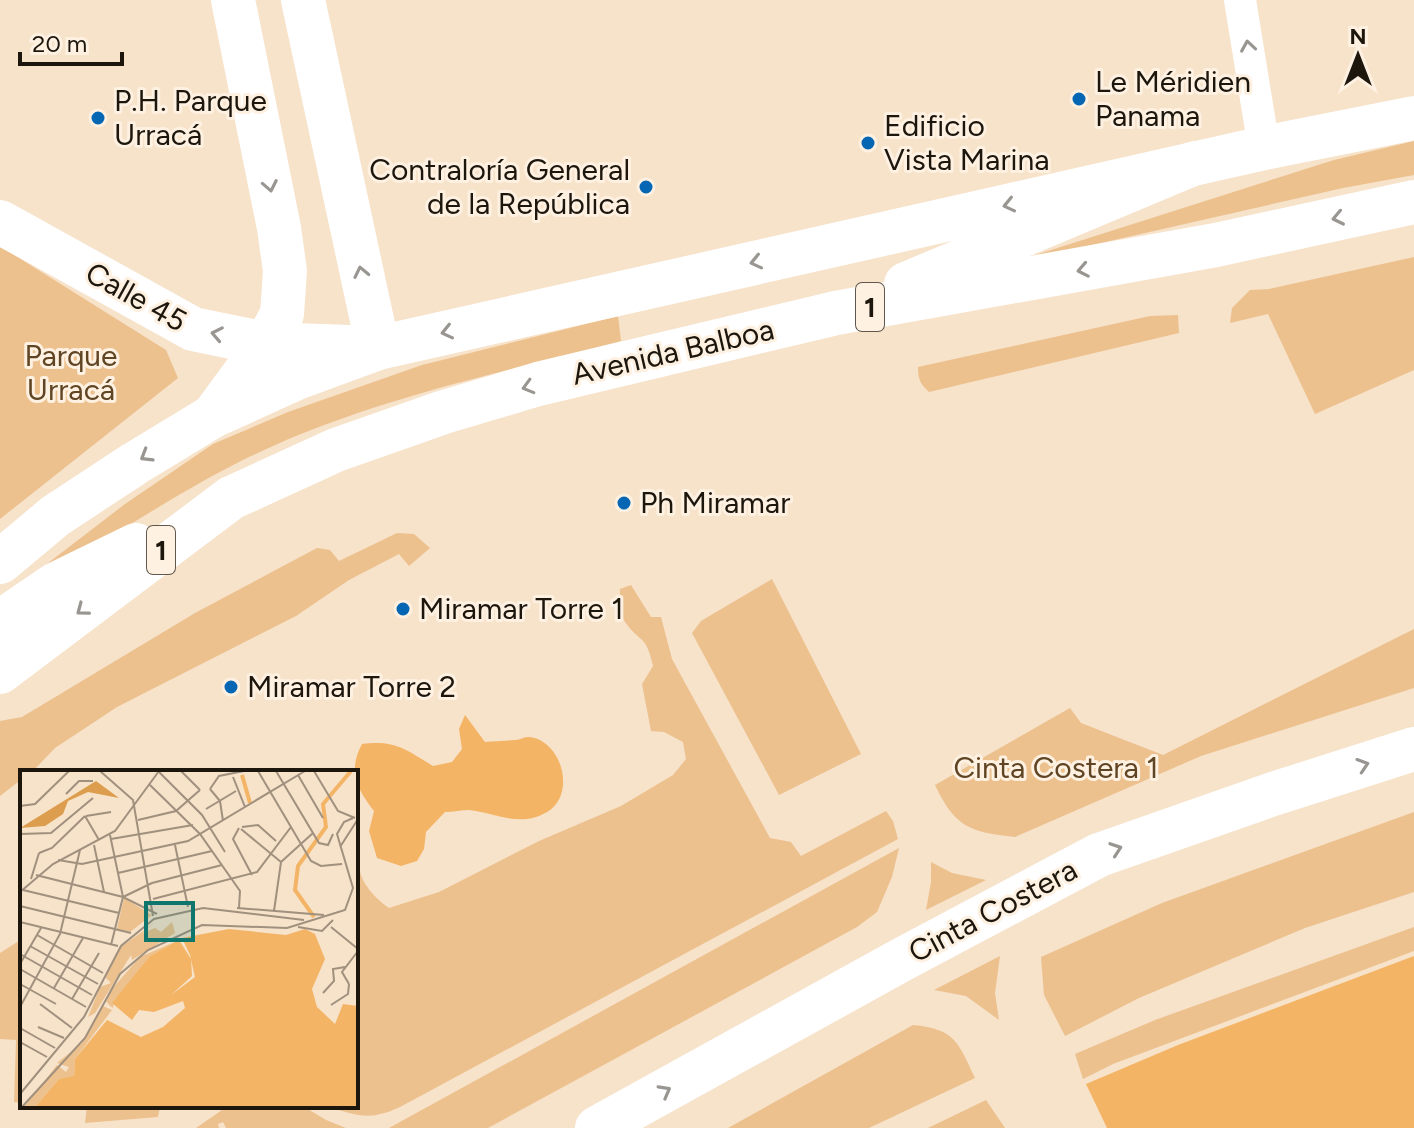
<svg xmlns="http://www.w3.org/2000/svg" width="1414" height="1128" font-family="Figtree,sans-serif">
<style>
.green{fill:#ecc18e}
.water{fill:#f4b465}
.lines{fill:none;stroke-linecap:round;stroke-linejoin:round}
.minor{stroke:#fff;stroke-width:32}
.secondary{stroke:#fff;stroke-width:44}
.primary{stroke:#fff;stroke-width:44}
.trunk{stroke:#fff;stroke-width:44}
.oneway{stroke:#999692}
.poi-dot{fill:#0567b3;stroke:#fef1e2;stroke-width:3}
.labels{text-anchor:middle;stroke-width:6;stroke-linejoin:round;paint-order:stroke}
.shield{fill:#fef1e2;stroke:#60584d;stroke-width:2}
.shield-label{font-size:28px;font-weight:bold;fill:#1d160d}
.poi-label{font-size:30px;fill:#1d160d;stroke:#fef1e2;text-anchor:start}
.street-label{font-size:30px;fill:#1d160d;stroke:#fef1e2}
.park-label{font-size:30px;fill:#604524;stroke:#fef1e2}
.inset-river{fill:none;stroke:#f4b465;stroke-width:4}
.inset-road{fill:none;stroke:#a0907e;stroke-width:2}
.view{fill:#0f766e;fill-opacity:0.15;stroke:#0f766e;stroke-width:4}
.inset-edge{fill:none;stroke:#1d160d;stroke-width:4}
</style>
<rect width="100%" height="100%" fill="#f7e2ca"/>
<g class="green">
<path d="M1414,141V175L1343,188L1004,265L1334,160Z"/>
<path d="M0,246L166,350L178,378L0,519Z"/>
<path d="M1414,257V370L1315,414L1268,314L1230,323L1232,308L1250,290L1269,289Z"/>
<path d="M1178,315L1179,333L929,392C920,384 918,379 918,367L1150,316Z"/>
<path d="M618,316L621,341C504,372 382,397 271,447C176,489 93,553 0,600L125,504L213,444L288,412L422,365Z"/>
<path d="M397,533L414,534L430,548L409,566L399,554L349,580L296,616L117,707L55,748L32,772H22V779L0,796V721L22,717L195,613L317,548L330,550L339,561Z"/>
<path d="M772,579L861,754L779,795L692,633L701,621Z"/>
<path d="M631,585L651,617H661L672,659L770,838L791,842L801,856L886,811L893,821L898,839L400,1107C372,1120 359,1117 330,1107L356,1106V840C362,850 358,855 359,865C360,883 376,899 389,908L439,892L539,841L621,806L673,775L686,759L683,742L664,732L651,731L642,684L653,666C646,634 641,644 625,622C619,612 620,599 620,589Z"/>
<path d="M1414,629V688L1201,756L1015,837C969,832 955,827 935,785L1070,708L1081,723L1163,755Z"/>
<path d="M1414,812V892L1305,928L1139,998L1065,1036L1044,995L1041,957L1162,903Z"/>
<path d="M899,848L892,877L877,912L857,927L488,1128H389Z"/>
<path d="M931,862L952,873L986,880L926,910L931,882Z"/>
<path d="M1414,927V951L1113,1064L1083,1079L1075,1054L1155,1020Z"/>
<path d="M22,939V1103L14,1102L16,1040L0,1039V953Z"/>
<path d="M1000,956L995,993L999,1020L966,996L934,990Z"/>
<path d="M913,1025C955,1029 958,1042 975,1078L869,1128H728Z"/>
<path d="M986,1100L1005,1128H928Z"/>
<path d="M87,1106H160L158,1117L85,1123Z"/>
<path d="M233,1106H303L326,1120L346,1128H226L223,1122L218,1124L219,1128H196L222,1110Z"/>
</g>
<g class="water">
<path d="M465,715L485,742C495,741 506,741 516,740C520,740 523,737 528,737C562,739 577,795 547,812C520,828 496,813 469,810C461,810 453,812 445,812L426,832L424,849L417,861L401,866L377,858L369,831L374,811C356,788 348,770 362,744C395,740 405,749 433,766L452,762L462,749L459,729Z"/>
<path d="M1414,956V1128H1107L1086,1084L1178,1045Z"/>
</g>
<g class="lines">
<path class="minor" d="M1240,0L1264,148"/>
<g class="secondary">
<path d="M0,222L193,329L266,344L378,348"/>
<path d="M0,562L55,516L134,464L213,416"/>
</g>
<g class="primary">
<path d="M303,0L378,348"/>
<path d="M216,412L266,344L282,314L285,271L279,228L233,0"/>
<path d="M213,416L299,377L378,348L1264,148L1414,118"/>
</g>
<g class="trunk">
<path d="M906,284L1195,163"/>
<path d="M0,622L56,584L136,545"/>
<path d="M0,672L231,498L336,450L444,412L538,384L836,313L1216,245L1414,202"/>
<path d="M597,1128L901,960L1099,855L1273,794L1414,749"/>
</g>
</g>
<defs><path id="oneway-chevron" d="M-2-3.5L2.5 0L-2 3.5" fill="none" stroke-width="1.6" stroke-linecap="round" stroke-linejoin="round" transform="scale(2)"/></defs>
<g class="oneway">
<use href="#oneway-chevron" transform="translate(1248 46) rotate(-99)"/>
<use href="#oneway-chevron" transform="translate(270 186) rotate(79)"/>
<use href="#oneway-chevron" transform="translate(1009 205) rotate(167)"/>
<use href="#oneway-chevron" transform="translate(1338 218) rotate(168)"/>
<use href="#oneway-chevron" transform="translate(756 262) rotate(167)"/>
<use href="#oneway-chevron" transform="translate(1083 270) rotate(169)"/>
<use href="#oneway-chevron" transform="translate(361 272) rotate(-102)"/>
<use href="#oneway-chevron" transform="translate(447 332) rotate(167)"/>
<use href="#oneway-chevron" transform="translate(217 334) rotate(-169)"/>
<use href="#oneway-chevron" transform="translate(528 387) rotate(164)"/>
<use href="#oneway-chevron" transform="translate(146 456) rotate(149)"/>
<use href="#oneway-chevron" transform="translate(82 610) rotate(143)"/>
<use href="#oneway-chevron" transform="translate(1363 765) rotate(-18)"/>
<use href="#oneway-chevron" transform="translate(1116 849) rotate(-19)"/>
<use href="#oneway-chevron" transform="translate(665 1091) rotate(-29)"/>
</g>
<g class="poi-dot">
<circle cx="1079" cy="99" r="8"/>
<circle cx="98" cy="118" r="8"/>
<circle cx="868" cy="143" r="8"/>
<circle cx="646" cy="187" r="8"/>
<circle cx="624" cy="503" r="8"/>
<circle cx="403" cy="609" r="8"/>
<circle cx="231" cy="687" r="8"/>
</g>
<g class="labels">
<g class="shield">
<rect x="856" y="283" width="28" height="48" rx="6"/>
<rect x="147" y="526" width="28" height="48" rx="6"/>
</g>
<g class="shield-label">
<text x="870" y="317">1</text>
<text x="161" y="560">1</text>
</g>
<g class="poi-label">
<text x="1095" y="92">Le Méridien<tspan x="1095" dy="34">Panama</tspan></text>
<text x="114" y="111">P.H. Parque<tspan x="114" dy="34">Urracá</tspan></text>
<text x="884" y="136">Edificio<tspan x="884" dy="34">Vista Marina</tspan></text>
<text x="630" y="180" text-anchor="end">Contraloría General<tspan x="630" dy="34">de la República</tspan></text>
<text x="640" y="513">Ph Miramar</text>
<text x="419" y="619">Miramar Torre 1</text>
<text x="247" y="697">Miramar Torre 2</text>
</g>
<g class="street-label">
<text transform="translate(136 297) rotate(29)" y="10">Calle 45</text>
<text transform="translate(673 352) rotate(-13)" y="10">Avenida Balboa</text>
<text transform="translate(993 911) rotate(-28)" y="10">Cinta Costera</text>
</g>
<g class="park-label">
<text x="71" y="366">Parque<tspan x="71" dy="34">Urracá</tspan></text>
<text x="1056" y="778">Cinta Costera 1</text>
</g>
</g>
<g transform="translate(20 770)">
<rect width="338" height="338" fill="#f7e2ca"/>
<path d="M104,128L132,145L110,162L97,159ZM137,151L122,163L135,158L141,162L152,152L155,163L112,190L111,185L75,243L68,247L80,217L91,213L85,207L101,177ZM159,170L130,186L105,222L94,230L93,238L90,236L86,231L91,220L120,187ZM83,236L92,240L55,289L54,307L39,309L15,337H4L37,295L46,302L49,297L37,293L62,273Z" fill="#ecc18e"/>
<path d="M76,11L99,28L68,22L48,31L43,44L25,56L0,58Z" fill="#dc9e4e"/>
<path d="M209,159L266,165L285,159L295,164L305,189L292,219L297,237L315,254L323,234L338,236V337H15L39,309L54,306L55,289L87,250L121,267L143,257L165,238L163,231L134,242L119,240L112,250L92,233L130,186L159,170L171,189L172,206L151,225L175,207L170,185L162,168Z" fill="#f4b465"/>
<path class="inset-river" d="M222,5L230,33M294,147L275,120L278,96L306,57L303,34L331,1"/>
<path class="inset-road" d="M80,1L113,30L133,146M161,1L180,20M238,1L291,91L301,96L322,94M256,1L299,73L308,75L313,64M294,1L318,41L335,48M139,2L182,45L205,82M278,5L303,48M213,7L225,37M130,15L180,64L220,121L219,138M190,19L199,6L224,1M190,19L200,31L203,51M46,24L59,11H73M0,36L15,34L49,1M186,39L216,21M65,46L79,70M66,46L91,42M118,50L156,41L180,20M222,57L238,55L256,71M219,58L213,69L232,105M221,59L261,92M0,64L31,63L73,28M90,65L103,127L91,175M91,69L173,55M74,75L84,122M155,75L168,137M320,77L338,49M19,83L32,78L65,46M38,90L62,94L168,71L285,1M98,103L192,81M16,105L103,127L137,144M11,109L19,83M132,113L202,95M3,120L99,143M0,122L33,94L95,61L139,1M103,127L132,113M133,129L237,102L271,57M0,136L111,163M217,138L304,145M254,141L261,92L293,63M0,152L98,176M278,157L302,161L313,150M311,157L338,179M17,165L83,203M10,176L78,214M0,184L72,225M0,194L21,158M0,199L66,237M0,214L36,234M329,214L322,202L338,181M34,218L63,168M303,223L314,211L313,199L325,197M52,229L79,183M20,234L52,258M311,235L328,224L329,214M0,237L40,164L60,80M18,257L44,268M0,258L35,278M0,272L27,287M0,324L64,247L101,176L134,149L183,138L284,150M2,337L65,268L100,204L128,180L182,155L267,158L325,140L333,118L317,64L324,52L333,48"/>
<path class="view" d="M126,133H173V170H126Z"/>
<rect width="338" height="338" class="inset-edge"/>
</g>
<g transform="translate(1358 56)" stroke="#fef1e2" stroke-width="6" paint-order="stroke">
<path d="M0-6L14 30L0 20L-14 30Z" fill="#1d160d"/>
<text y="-12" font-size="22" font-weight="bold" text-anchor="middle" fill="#1d160d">N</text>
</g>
<path d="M20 52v12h102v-12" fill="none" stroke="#1d160d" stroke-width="4"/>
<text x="32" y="52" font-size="24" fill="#1d160d" stroke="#fef1e2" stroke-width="6" paint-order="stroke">20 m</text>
</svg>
